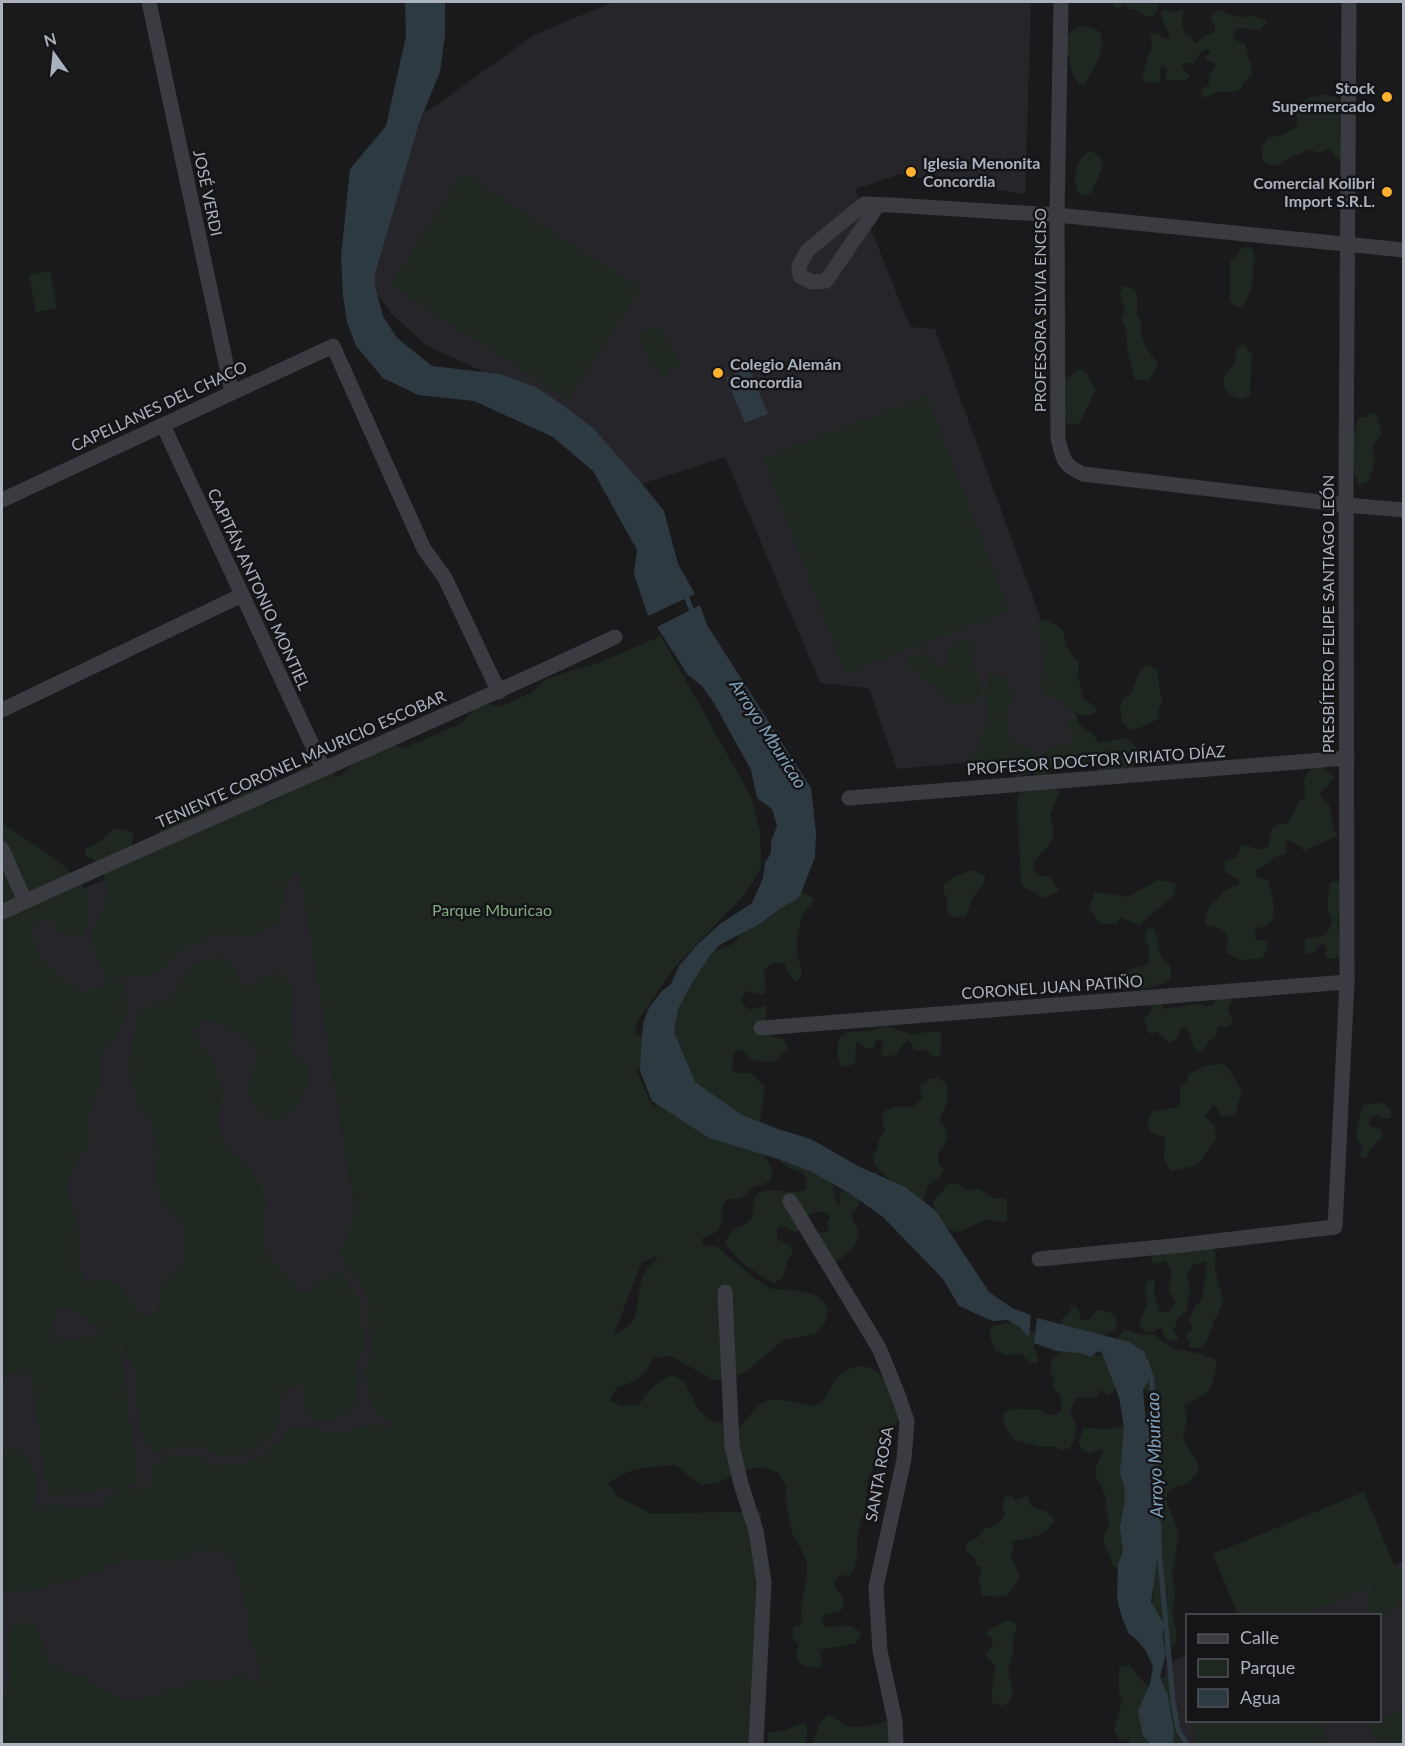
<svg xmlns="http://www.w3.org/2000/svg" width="1405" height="1746" font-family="Lato,sans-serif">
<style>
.built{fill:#26262a}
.green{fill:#1f2820;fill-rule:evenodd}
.water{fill:#2e3a42}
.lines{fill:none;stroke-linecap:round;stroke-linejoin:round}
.stream{stroke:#2e3a42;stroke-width:5}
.minor{stroke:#3a3c42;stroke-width:15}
.poi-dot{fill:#ffb22f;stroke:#151518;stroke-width:2}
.labels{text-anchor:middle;stroke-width:5;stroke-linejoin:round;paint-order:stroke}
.poi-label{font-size:16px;font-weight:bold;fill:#abb1bd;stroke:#151518;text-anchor:end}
.street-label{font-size:16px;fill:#abb1bd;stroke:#151518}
.park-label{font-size:16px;fill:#81a982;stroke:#151518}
.water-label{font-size:18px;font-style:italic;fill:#80a1ba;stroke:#151518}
</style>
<rect width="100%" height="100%" fill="#1a1a1c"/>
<g class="built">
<path d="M613,2H1031L1025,194L900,174L855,189L910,327L935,329L1089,751L897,769L869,688L820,683L725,457L635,486L546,401L426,345L393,315L375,292L371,204L415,120L534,35Z"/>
<path d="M288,798L400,1486L276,1744H2V925Z"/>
<path d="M1403,1561V1744H1181L1164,1666L1187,1655L1188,1720H1380V1616L1279,1615Z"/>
</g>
<g class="green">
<path d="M1110,2H1156L1159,6L1154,15L1146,17L1137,10L1129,9L1125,4L1117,9Z"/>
<path d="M1163,9L1172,12L1183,9L1184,12C1181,21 1182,27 1186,35H1190L1195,43L1199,41L1204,36L1215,32V27L1210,18L1218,10L1239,17L1253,16L1265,20L1267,23L1260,30L1239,28L1233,32L1235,40L1246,44C1246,59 1253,62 1252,76L1244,82L1241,89L1234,92H1217L1205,98L1200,90L1209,85L1210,73L1216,65L1213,62L1206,60V56L1210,54V51L1207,49L1200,53L1194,63H1183L1182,67L1190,76L1186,80H1166L1165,77L1167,70L1163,66L1160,68V81L1153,83L1142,81C1145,69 1146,58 1152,47L1150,35L1155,33L1165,39L1170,38L1160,13Z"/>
<path d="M1084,26L1099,31C1109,50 1091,69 1085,85C1084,85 1082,86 1080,85C1073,82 1066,47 1065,39L1076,27Z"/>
<path d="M1326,95L1336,97L1341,101L1340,124L1343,161L1336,158L1330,149L1319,153L1309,149C1298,156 1288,156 1279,165H1270L1263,162L1262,147L1268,137L1279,136L1297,127C1298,121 1295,111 1298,106C1302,98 1318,95 1326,95Z"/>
<path d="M1090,151C1114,161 1096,177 1092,193L1081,196C1070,184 1075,158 1090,151Z"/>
<path d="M463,173L641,289L568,400L390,285Z"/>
<path d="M1249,247L1254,251C1253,274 1255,288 1242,308C1235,308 1232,306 1230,299V264L1231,260L1237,256L1242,248Z"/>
<path d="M50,271L57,308L36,312L29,275Z"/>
<path d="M1124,286L1131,288L1137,294V313L1142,323L1140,331L1145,345L1158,365L1149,380H1135L1127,347V332L1121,318L1125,311L1120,293Z"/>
<path d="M658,325L681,366L661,377L638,336Z"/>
<path d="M1244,344L1252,355L1250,395L1242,399C1219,394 1218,378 1235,364L1236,348Z"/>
<path d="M1079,369L1086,372L1096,390C1089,401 1086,413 1078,424H1067L1062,412L1064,381Z"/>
<path d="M927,396L1009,611L845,673L763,458Z"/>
<path d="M1370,413L1376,414L1382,433L1372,446L1375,459L1369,481L1359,485L1354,471L1351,440L1359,417H1366Z"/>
<path d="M1047,620L1062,629L1069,651L1079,663L1078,675L1083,698L1096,707V711C1088,719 1075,715 1067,708C1065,706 1063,702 1060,701C1053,697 1046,698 1042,688C1039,678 1045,671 1046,661L1041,651L1042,643L1037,624L1039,621Z"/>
<path d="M661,636L751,797L760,830L761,867L746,893L674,968L637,1022L635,1034L644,1038L653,1061L637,1071L654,1110L657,1102L762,1152C767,1163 777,1169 769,1182L754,1187L741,1198L726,1200C715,1219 733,1229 702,1238L703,1242L701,1244L717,1247L753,1277L772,1289L802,1291L818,1296L828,1308L825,1323L814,1334L784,1340L745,1372L730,1379L714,1380L670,1356L654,1358L646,1372L632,1382L617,1388L609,1400L622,1406L639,1405C648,1390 656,1382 672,1375L685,1382L698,1409L709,1420L740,1426C746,1421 757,1406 762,1403C783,1392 805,1412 820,1403C829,1397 830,1387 835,1380C839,1374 847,1369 854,1367C880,1361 892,1390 901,1409L897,1424L880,1449L875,1466L868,1478L865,1510L860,1525L857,1541V1556L855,1567L849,1576L839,1575L834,1582L836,1589L844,1599L842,1610L822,1616L824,1627L852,1626L862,1634L856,1643L820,1650L822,1661L820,1668C804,1666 790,1664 799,1645L794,1640L792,1632L794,1627L802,1624L801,1607L807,1576V1561L792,1533L786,1501V1486L779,1473L763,1467L745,1470L717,1483L701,1485L675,1465C651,1467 628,1467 608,1484L617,1496L651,1514L761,1511L760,1718L763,1744H2V1697C19,1677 0,1649 12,1629C15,1625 20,1622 23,1620L36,1625L51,1666L81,1676L123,1700L152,1697L195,1681L226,1680L241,1676L256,1680L263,1686L256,1655L249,1637L247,1614L233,1555L201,1549L172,1562L124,1558L97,1572L36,1590L2,1591V1450L15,1448C24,1453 37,1470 38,1481C39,1487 36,1494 34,1501L38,1508C42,1507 47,1505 52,1505C58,1504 61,1507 66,1508C71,1510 99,1507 104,1505C110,1485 132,1489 150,1488L151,1469C192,1438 197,1469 237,1465C255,1463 267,1454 279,1440C281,1437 284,1432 288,1430C302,1422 318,1431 333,1432C347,1432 364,1426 378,1423L391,1431L389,1422L377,1414L372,1407L363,1373L372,1350L368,1319L369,1304L364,1288L344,1264L338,1249L347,1241L355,1208L300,875C277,881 289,911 274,925C265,932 246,937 235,937C231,936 226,934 221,935C216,935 186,945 183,949C175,957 171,965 160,971C147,978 126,978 111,980L123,986C135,1018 121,1031 100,1054V1086L89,1114L90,1144L71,1170L66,1186L69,1201L76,1215L79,1233V1267L84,1280L115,1282C126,1293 132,1306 144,1316L159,1310V1293L164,1278L178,1269L185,1256L186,1241L182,1225L161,1200L154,1170L159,1154L156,1139L152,1125L136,1098L128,1068L136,1023L143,1009L158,1002L172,1000C185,972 190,956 225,958L235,970L241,984L256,985L268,975L282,973L292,985L293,1001L290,1016L292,1031L289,1045L296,1059L309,1067V1082L295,1108L282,1118H267C235,1091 257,1081 257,1048L247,1036L219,1023L204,1020L191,1030L199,1043L210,1053L220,1082L224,1097L218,1112L219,1127L224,1142L233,1153L245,1163L263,1188L267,1203L262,1233L264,1248L272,1261L286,1273L300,1292L311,1290L315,1282L338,1272L344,1276L350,1289L362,1301V1325L366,1341L359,1363L356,1404C336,1419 332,1426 307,1415L303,1407V1384C265,1386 290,1423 269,1440C257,1450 232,1461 217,1455C211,1453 206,1449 200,1448C185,1445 170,1449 155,1453L143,1440L138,1425L137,1377L123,1347L120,1345L139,1484L48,1497L30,1368L9,1375L2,1382V822C26,843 68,860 85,890C94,905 90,950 64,934C59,931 55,924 51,920L41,921L34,925C28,943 45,963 58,975C66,983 72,983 81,993L96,989L109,980C99,973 90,941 94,929C97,917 106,906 108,894C109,885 104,880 101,872C97,863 96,859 86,856L85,849L102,840L114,828L133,832L132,847C152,839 167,827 179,810C194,806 213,810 227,803C241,797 239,781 259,791L261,798L268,803L275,800L278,792L301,768L335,763L334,778L341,775L362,754L392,745L404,748L460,724L475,709L489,704L499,707L531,693L545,680L557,675L601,662ZM661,1256C621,1281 656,1320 614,1334L642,1262ZM65,1306C79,1314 94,1321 104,1334L50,1342C50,1328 51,1313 65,1306Z"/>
<path d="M959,641C964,640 973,642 975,648C976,652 972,657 972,662C974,675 988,685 977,702L961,705L949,703L944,696L908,666L906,656L927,653L939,666L946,667C946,657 948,646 959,641Z"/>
<path d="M1149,665L1158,670L1159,687L1162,700L1158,711L1159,718C1154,722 1136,730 1131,730L1122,722L1120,705L1124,698L1131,694L1141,669Z"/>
<path d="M996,674L1007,678L1012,700L1007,714L1009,725V736L1011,740L1034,753L1042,755L1058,744L1068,745L1072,744V736L1066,722L1068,719L1075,718L1082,727L1092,733L1099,743L1124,738C1149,749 1133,765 1126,783L1111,785L1103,777L1097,767L1089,766L1080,760L1067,768L1050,767L1046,776H1038L1031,773L1016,777L1010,773V761L1005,756L1001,758C992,771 984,780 968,768L967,760L980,747L982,731L990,719L982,690L989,676Z"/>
<path d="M1318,767H1322L1335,777L1319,795L1329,804L1334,831L1339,835L1303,851L1302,847L1288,840L1286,843V854L1274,857L1266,865L1255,870L1257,877L1268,880C1272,893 1275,905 1273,919L1264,927L1256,928L1254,936L1256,939L1267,941V950L1262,958L1240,960L1226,952L1228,936C1222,927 1215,926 1204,925L1209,906L1218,899L1222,892L1239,884V880L1226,872L1224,864L1226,861L1237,857L1241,846L1245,845L1259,850L1269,846L1271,830L1277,825L1288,823L1299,802L1305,798C1306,782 1299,784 1311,769Z"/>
<path d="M1026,787H1048L1060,791L1050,815C1059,839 1049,846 1033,862L1037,875L1050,877L1059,891L1044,898L1021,885L1017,797Z"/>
<path d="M973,870L985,876V881L972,899L966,916C959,919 951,917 947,911V897L944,893V885L954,877Z"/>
<path d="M1158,880L1176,883L1174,895L1139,925L1121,917L1116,924H1100L1089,907L1095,892L1128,897Z"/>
<path d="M1339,881L1345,889L1337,920L1342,956L1339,958H1328L1325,955L1326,948L1324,944L1320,945L1313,954L1306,953L1304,946L1306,939L1325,935L1328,932L1332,921L1327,907L1330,883Z"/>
<path d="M801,892L810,896L814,900C812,905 808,907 805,911C800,919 797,940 797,949C796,961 807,971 798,981H794L784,964C777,961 768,964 764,971L766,987L764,995L747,991L742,996V1003L748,1009C755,1011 760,1005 766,1006V1030L770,1036L782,1039L789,1048L775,1062C761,1061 749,1063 742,1049L735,1052C729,1073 730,1073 751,1073L765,1087L759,1127L695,1096L671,1024C681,1001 690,975 707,956C717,946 737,949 740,933Z"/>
<path d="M1152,927C1164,941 1150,951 1170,966L1171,977L1166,983L1147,988L1124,990L1118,985C1119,965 1137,971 1150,963L1148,956L1150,948C1145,941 1143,937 1148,928Z"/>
<path d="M1231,996V1003L1228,1008L1233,1023L1226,1028L1218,1025L1216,1036L1208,1042L1203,1051L1199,1052C1189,1047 1193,1034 1185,1027L1181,1028L1177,1039L1169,1043L1156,1031L1151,1034L1148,1032L1144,1018L1151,1011V1002H1163V1009L1196,1004L1206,1006L1212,1005L1217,999Z"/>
<path d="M886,1026L913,1035L931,1031L942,1033L940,1056L934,1057L927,1050H915L909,1040L903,1044L897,1055L886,1056L882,1055L881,1051L884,1044L879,1039L876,1041L873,1048L866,1049L860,1043H856L855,1062L849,1066H841L837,1054L838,1039L848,1032L870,1031Z"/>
<path d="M1220,1064L1227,1066L1242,1092L1235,1114L1222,1117L1214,1104L1204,1116L1215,1125L1216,1139L1197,1165L1171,1171L1164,1158L1165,1138L1150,1132L1147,1120L1154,1111L1180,1107V1086L1188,1081V1075L1205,1066Z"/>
<path d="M938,1078L947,1084V1102L940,1119V1123L946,1128C950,1143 946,1141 939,1152L938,1164L944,1169L940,1176L928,1186L920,1211L875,1165L873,1154L878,1148V1140L885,1130L882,1120L883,1112L893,1107H913L922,1099L920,1085L930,1079Z"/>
<path d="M1384,1103L1391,1110V1118L1384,1119L1377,1115L1370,1118L1369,1126L1380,1129L1382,1137L1369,1150L1366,1158H1362L1360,1155L1363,1145L1357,1140L1356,1137L1362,1107L1366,1104Z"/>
<path d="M780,1152L832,1183L837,1204H840V1194L847,1189L859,1198V1205L851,1214C852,1220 855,1222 857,1227C863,1245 845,1257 831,1264L814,1234L829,1231L827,1224L830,1217L828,1213L820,1211L809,1214L802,1228L795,1232L784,1227L777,1228V1239L790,1245L793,1253L788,1259L783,1277L774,1284L742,1263L725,1244C731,1222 741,1232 751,1219C756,1212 751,1203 756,1196C764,1184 791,1196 805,1190C808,1184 806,1176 802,1172C793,1170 785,1167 778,1159Z"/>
<path d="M949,1184H957L966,1190L979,1189L995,1199L1003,1198L1007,1200V1220C998,1225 992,1217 983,1221C969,1225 962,1238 947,1228L943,1229L933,1203L934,1200Z"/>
<path d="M1214,1249C1217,1256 1215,1260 1215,1268C1216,1279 1222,1289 1222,1300C1222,1311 1217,1313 1214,1321C1210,1333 1206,1354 1189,1347V1341L1185,1336L1193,1328L1189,1320L1194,1308L1202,1299L1207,1264L1206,1261L1193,1265L1187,1273L1191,1295L1188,1299L1187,1310L1179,1317L1173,1331L1177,1336L1178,1340L1170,1341L1165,1337L1161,1327L1151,1333L1144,1331L1139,1323L1147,1306L1145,1287L1148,1280L1152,1279L1155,1281L1154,1292L1159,1312L1170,1311L1176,1301L1169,1292C1169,1279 1176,1271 1165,1260L1158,1264L1151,1262L1153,1255Z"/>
<path d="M1071,1305L1078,1308L1081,1320C1098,1323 1089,1300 1115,1315L1117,1323L1115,1330L1101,1337L1062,1327L1061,1320L1070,1312Z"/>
<path d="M1013,1322L1021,1323L1037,1335L1034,1348L1039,1359L1038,1363H1030L1021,1354L1005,1355L995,1350C993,1341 986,1334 992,1326Z"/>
<path d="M1127,1330L1139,1334L1155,1335L1172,1348L1201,1354L1216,1360C1215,1389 1210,1393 1185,1405L1187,1420L1183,1436L1185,1443L1198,1464V1472L1189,1483L1174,1487L1168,1492L1166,1499L1179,1534L1172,1574L1175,1597L1172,1612L1177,1636L1175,1643L1169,1649L1161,1650L1151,1608L1154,1592L1151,1585V1432C1164,1411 1130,1364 1118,1343V1338L1123,1331Z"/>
<path d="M1066,1346L1090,1354L1105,1356L1118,1388L1109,1395L1100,1390C1096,1403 1086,1395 1076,1398L1070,1412C1078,1428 1078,1432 1070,1448L1062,1450L1051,1446L1040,1447C1033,1443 1027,1445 1020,1440L1016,1441C1011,1438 1008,1431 1005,1425C994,1402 1032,1411 1041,1410L1047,1415H1055L1062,1411L1060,1395L1052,1386L1054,1378L1050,1372L1052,1359L1061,1352Z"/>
<path d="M1126,1425L1140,1501L1118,1568L1112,1564L1103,1539L1109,1524L1106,1508V1497L1096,1476V1468L1102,1453V1449L1089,1454L1081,1449L1079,1441L1083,1428L1110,1429Z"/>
<path d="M1364,1492L1397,1572L1403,1569V1602L1381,1616L1368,1610C1365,1600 1368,1595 1372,1587L1302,1615H1238L1213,1554Z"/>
<path d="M1027,1496L1032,1507L1047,1512L1055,1520C1042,1539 1032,1537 1011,1542L1014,1549L1010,1555L1020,1576L1009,1594L997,1597L982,1595L979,1581L982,1568L976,1565L975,1558L966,1551V1543L977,1538L984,1528C995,1528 999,1524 1005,1514L1002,1504L1005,1497H1013L1014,1501Z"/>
<path d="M1007,1620L1014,1622L1017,1625L1013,1641V1654L1008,1670L1013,1693L1008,1703L1001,1706L993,1703L991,1699L995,1665L986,1656C987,1649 994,1646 993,1639L986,1634L990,1629Z"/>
<path d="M1129,1665L1150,1690L1158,1676L1166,1677C1177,1694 1173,1702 1174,1721C1175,1729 1180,1737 1183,1744H1159L1152,1731L1147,1741V1744H1131L1128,1739L1120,1741L1114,1730L1122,1701L1119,1691V1668Z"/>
<path d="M1403,1708V1744H1378L1369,1723L1380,1720V1719Z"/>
<path d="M828,1715C837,1716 838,1722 845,1725C857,1731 877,1724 889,1720L900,1744H812L820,1722Z"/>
<path d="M1191,1721H1322L1328,1744H1198Z"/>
<path d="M798,1724H805C810,1733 805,1736 806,1744H768L767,1733L786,1730Z"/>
</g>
<g class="water">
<path d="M405,2H445V35L440,72L419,123L375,274V286L383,316L397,338L432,366L500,374L536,387L571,411L593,428L644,486L664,511L678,564L695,594L648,616L634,574L637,550L593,471L553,437L474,401L418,395L383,378L356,346L347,322L343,296L341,256L350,169L386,126L406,36Z"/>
<path d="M749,368L768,414L745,423L726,378Z"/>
<path d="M700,605L707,625L811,788L816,833L815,857L799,898L781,908L758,925L721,944L710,955L692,983L678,1009L674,1032L695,1082L742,1115L778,1129L811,1139L858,1166L905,1187L935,1210L989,1292L1012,1308L1031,1315L1029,1338L1020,1327L1007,1320L992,1321L959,1306L943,1279L883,1217L849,1193L812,1172L781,1160L709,1138L652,1101L640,1071L642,1034L644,1020L649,1008L661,992L671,984L679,966L698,944L720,924L752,903L763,878L765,863L771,853V841L777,826L772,809L757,798L751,770L714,703L702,686L688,675L657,627Z"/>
<path d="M1037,1318L1129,1342L1145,1352L1149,1380L1143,1390L1146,1422L1156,1442L1159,1458L1157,1500L1158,1515L1161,1523L1162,1549L1157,1560L1151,1602L1164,1624L1162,1637L1166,1654L1160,1677L1168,1696L1174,1732L1173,1744H1150L1143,1736L1138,1711L1150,1684L1153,1666L1146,1651L1136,1639L1129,1634L1122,1618L1117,1598L1118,1565L1123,1551L1120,1527L1125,1499L1124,1486L1120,1473L1124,1427L1119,1397L1102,1353L1098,1351L1091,1357L1080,1353L1056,1351L1034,1343Z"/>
</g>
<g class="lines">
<g class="stream">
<path d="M684,591L694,616"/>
<path d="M1146,1361L1152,1380L1154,1444"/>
<path d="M1159,1549L1173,1701L1178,1730L1187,1744"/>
</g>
<g class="minor">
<path d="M149,2L232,392"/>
<path d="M1061,2L1057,215L1058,439C1063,459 1063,465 1083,474L1346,505L1404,510"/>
<path d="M878,205L826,281L812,282L800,276L799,266L808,250L864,204L891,205L1057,215L1404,250"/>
<path d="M163,425L323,768"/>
<path d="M2,500L333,346L424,549L445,578L499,692"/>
<path d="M2,710L242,595"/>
<path d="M849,798L1347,758"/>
<path d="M2,849L25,901"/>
<path d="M2,912C205,819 412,733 615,637"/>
<path d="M761,1028L1347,982"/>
<path d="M790,1201L879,1348L897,1392L907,1421L904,1459L876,1587L880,1651L895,1721L896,1744"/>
<path d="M1039,1259L1182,1245L1335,1227L1347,982L1346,480L1349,2"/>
<path d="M725,1292L732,1446L741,1484L756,1531L764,1582L756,1744"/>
</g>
</g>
<g class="poi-dot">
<circle cx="1387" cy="97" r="6"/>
<circle cx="911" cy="172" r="6"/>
<circle cx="1387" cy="192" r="6"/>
<circle cx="718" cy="373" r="6"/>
</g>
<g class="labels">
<g class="poi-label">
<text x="1375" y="94">Stock<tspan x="1375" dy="18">Supermercado</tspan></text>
<text x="923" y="169" text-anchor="start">Iglesia Menonita<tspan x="923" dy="18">Concordia</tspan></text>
<text x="1375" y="189">Comercial Kolibri<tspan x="1375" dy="18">Import S.R.L.</tspan></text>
<text x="730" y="370" text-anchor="start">Colegio Alemán<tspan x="730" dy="18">Concordia</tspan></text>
</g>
<g class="street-label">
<text transform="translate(208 193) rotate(78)" y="6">JOSÉ VERDI</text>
<text transform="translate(1040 310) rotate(-90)" y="6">PROFESORA SILVIA ENCISO</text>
<text transform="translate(159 406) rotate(-25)" y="6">CAPELLANES DEL CHACO</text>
<text transform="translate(259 589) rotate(65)" y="6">CAPITÁN ANTONIO MONTIEL</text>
<text transform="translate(1328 614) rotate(-90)" y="6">PRESBÍTERO FELIPE SANTIAGO LEÓN</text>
<text transform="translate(301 759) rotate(-24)" y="6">TENIENTE CORONEL MAURICIO ESCOBAR</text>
<text transform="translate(1096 760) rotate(-4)" y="6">PROFESOR DOCTOR VIRIATO DÍAZ</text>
<text transform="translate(1052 987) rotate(-4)" y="6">CORONEL JUAN PATIÑO</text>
<text transform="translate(879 1474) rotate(-80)" y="6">SANTA ROSA</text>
</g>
<g class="park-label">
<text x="492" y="916">Parque Mburicao</text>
</g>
<g class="water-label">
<text transform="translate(768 734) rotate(57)" y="6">Arroyo Mburicao</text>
<text transform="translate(1155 1455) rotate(-92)" y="6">Arroyo Mburicao</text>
</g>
</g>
<rect width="1405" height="1746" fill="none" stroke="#abb1bd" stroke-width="6"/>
<rect x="1186" y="1614" width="195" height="108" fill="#151518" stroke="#51535a" stroke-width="1.5"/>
<rect x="1198" y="1634" width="30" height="9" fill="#3a3c42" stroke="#51535a" stroke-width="1.5"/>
<text x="1240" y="1644" font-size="18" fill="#abb1bd">Calle</text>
<rect x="1198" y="1659" width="30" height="18" fill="#1f2820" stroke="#51535a" stroke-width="1.5"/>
<text x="1240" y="1674" font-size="18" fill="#abb1bd">Parque</text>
<rect x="1198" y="1689" width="30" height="18" fill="#2e3a42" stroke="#51535a" stroke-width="1.5"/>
<text x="1240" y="1704" font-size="18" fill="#abb1bd">Agua</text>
<g transform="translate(54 54) rotate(345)" stroke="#151518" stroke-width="4.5" paint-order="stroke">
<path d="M0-4.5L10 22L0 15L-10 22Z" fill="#abb1bd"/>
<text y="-9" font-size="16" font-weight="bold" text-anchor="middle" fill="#abb1bd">N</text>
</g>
</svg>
